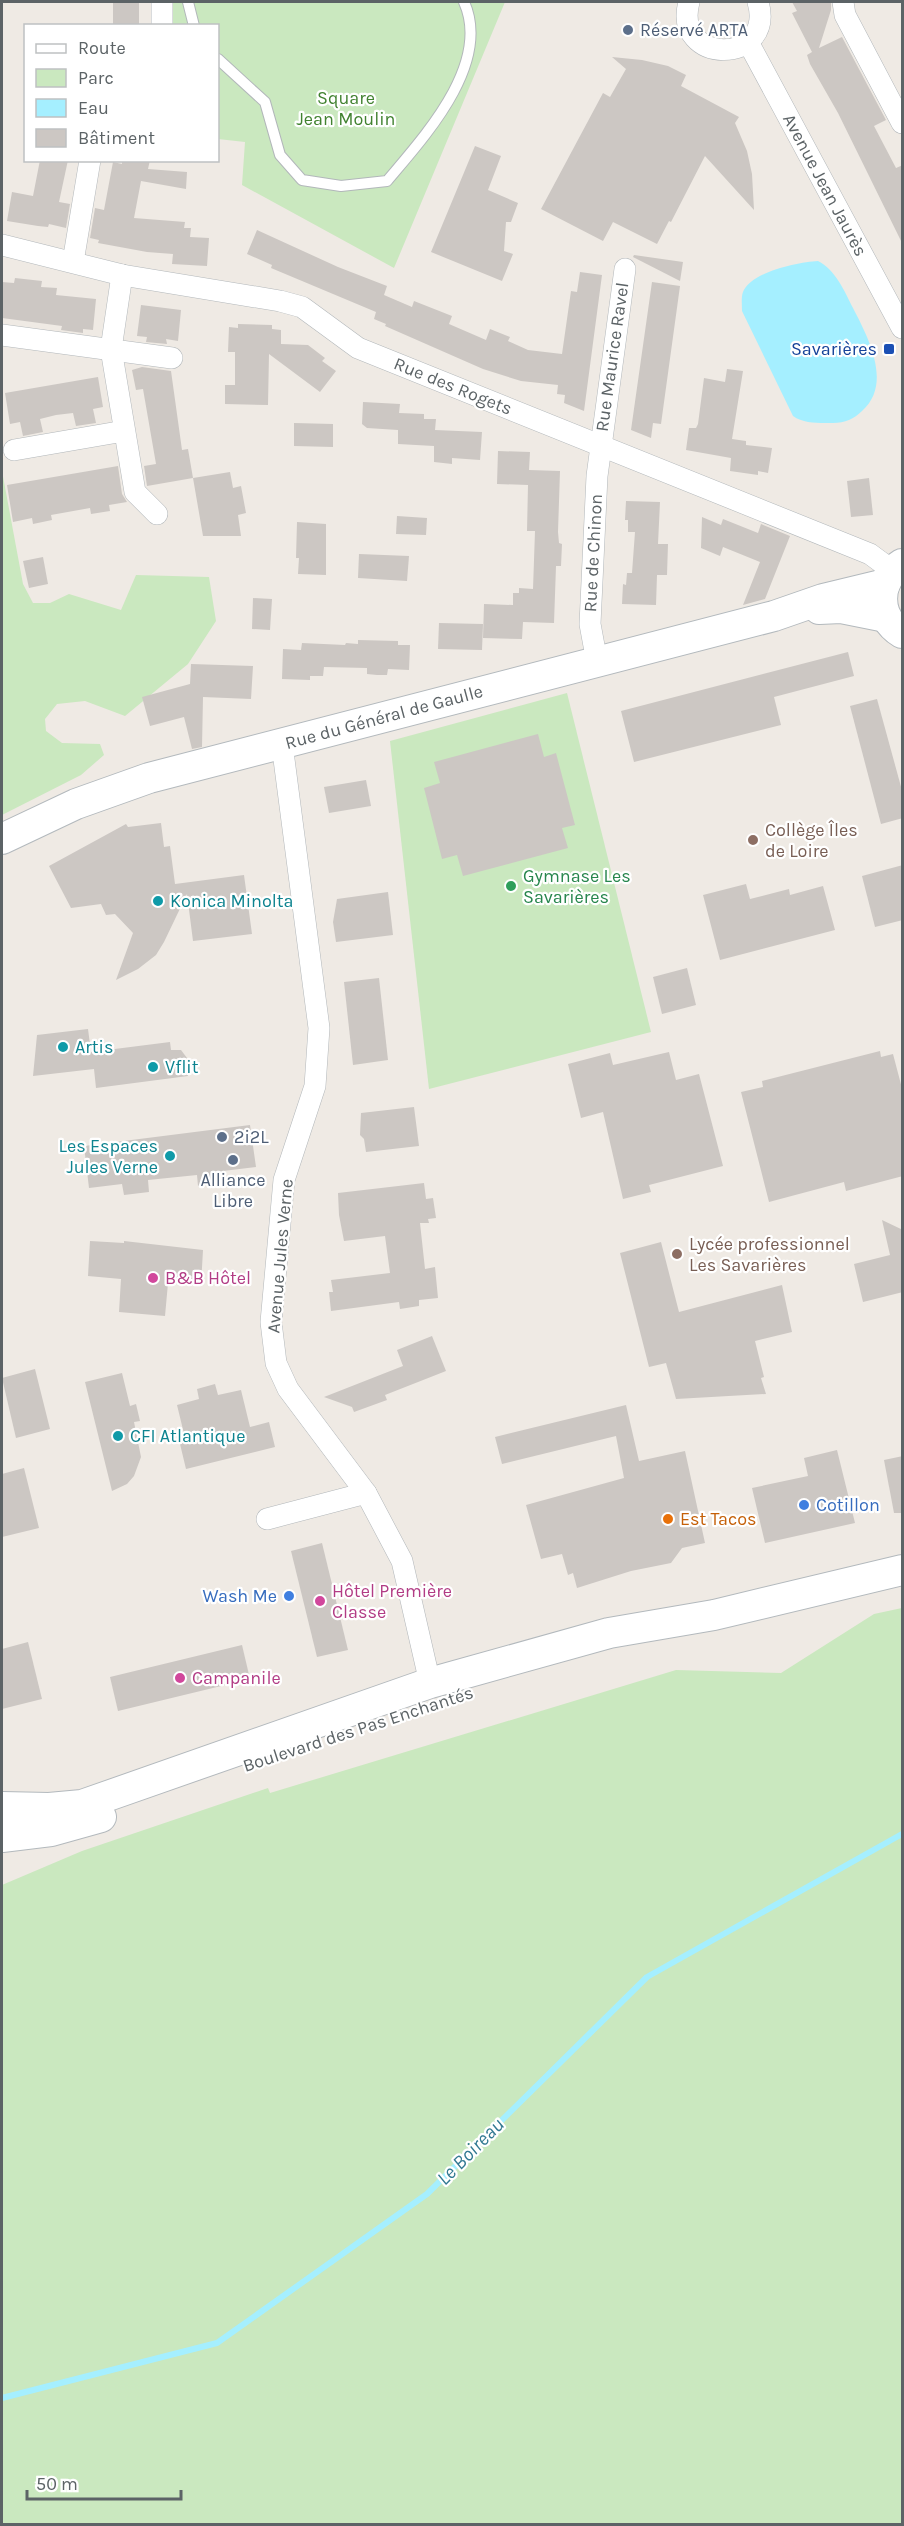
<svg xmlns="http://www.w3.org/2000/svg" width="904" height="2526" font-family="Karla,sans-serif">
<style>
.green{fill:#cae8bf}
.water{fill:#a5efff}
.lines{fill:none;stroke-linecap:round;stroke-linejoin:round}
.stream{stroke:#a5efff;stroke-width:6}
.building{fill:#ccc7c3}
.lane-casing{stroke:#b2b7ba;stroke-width:12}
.street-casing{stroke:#b2b7ba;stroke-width:22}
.secondary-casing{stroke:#b3b9bd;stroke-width:32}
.lane{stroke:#fff;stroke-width:10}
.street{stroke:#fff;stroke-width:21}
.secondary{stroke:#fff;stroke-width:30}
.service-dot{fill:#5c6f8a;stroke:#fff;stroke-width:2}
.transit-dot{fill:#1a4fb4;stroke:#fff;stroke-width:2}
.education-dot{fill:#8d6e63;stroke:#fff;stroke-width:2}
.leisure-dot{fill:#2e9e5b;stroke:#fff;stroke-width:2}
.culture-dot{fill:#0f9aa8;stroke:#fff;stroke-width:2}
.hotel-dot{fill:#d1479c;stroke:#fff;stroke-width:2}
.shop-dot{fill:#3f7fe0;stroke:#fff;stroke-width:2}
.food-dot{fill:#e8710a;stroke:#fff;stroke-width:2}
.labels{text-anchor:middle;stroke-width:4.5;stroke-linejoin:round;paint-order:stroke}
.service-label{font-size:18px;fill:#4e5e75;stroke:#fff;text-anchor:start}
.park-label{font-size:18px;fill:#418230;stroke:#fff}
.street-label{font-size:18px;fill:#5c6366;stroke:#fff}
.transit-label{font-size:18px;fill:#164399;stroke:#fff;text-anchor:end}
.education-label{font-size:18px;fill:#785e54;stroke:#fff;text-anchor:start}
.leisure-label{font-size:18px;fill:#27864d;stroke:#fff;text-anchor:start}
.culture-label{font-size:18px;fill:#0d838f;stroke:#fff;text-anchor:start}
.hotel-label{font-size:18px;fill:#b23c85;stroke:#fff;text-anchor:start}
.shop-label{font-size:18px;fill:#366cbe;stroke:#fff;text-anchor:start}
.food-label{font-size:18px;fill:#c56008;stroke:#fff;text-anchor:start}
.water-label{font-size:20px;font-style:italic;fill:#327992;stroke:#fff}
</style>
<rect width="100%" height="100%" fill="#efeae4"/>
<g class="green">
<path d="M171,2H505L394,268L242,185L245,142L218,139V26L171,25Z"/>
<path d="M2,471L23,584L33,603H50L69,594L121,610L136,575L209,577L216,621L188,664L125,716L85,701L57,704L45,719L46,731L62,743L100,744L104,755L81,775L2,815Z"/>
<path d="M567,693L651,1032L429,1089L390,741Z"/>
<path d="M902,1608V2524H2V1885L82,1851L268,1788L270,1793L676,1670L781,1673L874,1614Z"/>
</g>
<path class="water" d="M818,261C835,269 845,292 853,308C868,337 893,384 862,411C854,419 845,423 833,423C820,423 804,424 793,416L742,311C742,305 741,297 743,292C751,272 798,262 818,261Z"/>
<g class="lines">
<path class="stream" d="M2,2398L217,2343L427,2194L647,1977L902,1834"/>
</g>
<g class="building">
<rect x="113" y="2" width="26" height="24"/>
<path d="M792,2H831V10L819,48L842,37L886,120L874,126L896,168L903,165V245L838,113L810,64L807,55L812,52L792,13L797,11Z"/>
<path d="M612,57L642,60L668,66L686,75L681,86L739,117L735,123L747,151L752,174L754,210L705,156L671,222L669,221L657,244L613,222L603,241L541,209L603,93L610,97L626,69Z"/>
<path d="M475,146L501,156L488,190L518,203L511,222H506L504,251L513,254L502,281L431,252Z"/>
<path d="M40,160H68L59,202L70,204L66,228L49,224L48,227L38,226L7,221L12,192L33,196Z"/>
<path d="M122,160H150L148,169L187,172L186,189L141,181L134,218L185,222L184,228H191L190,237L209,238L207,266L172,264L173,254L147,252L98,243L99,240L90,238L95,208L104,210L113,162L122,164Z"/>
<path d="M257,230L338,267L387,286L384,295L412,307L414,301L452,316L449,324L486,340L490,329L510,337L508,341L528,350L562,354L571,291L577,292L580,272L602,275L584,411L564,403L565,395L557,394L558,385L521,381L483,369L385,326L386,324L374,319L376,312L271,268L272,265L247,254Z"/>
<path d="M634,255L683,262L680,281L633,257Z"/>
<path d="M15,278L42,281L41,287L57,288L56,295L96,299L93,330L83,329V333L61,330L62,326L2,318V282L14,283Z"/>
<path d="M652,282L680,286L661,424L653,423L651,438L631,430Z"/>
<path d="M141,305L181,310L178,341L166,339L167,344L146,342L147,337L137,336Z"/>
<path d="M238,324L272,325V329L281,330V344L308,345L325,358L322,361L336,371L320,392L269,354L268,405L225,404V385H235V352H228L229,327L238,328Z"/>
<path d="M142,367L171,371L182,450L188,449L193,478L147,486L144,466L156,464L143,389L136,390L132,370Z"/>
<path d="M727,369L743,371L732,439L746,441V445L772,448L768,473L758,471V475L730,471L731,458L686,450L689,428H696L698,424L704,378L725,382Z"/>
<path d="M98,377L103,407L93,409L96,423L76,426L73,413L56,415L40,419L43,432L23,436L20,422L10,424L5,393Z"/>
<path d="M363,402L400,404L399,413L424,414V419H436L435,430L482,432L480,460L452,458V464L434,462V446L398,444V430L367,428L362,424Z"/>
<path d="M294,423L333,424V447L294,446Z"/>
<path d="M498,451L530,452L529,470L560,471L558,532L559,543L562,544L561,566H556L554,623L523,622L522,639L483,638L484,604L513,605V593H519V588L533,589L535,531H527L528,485L497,484Z"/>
<path d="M118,466L122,494L127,502L109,505L110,511L91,514L90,508L51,515L52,520L33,524L32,518L13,522L7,485Z"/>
<path d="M230,472L233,488L241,486L246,513L238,515L241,536H203L193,478Z"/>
<path d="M869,478L873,515L851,517L847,481Z"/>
<path d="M626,501L660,502L658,544H668L667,575H657L656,605L622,604L623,584L626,585L627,573H632L635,532H628V520H625Z"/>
<path d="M397,516L427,518L426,535L396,534Z"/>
<path d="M702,517L721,525L723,519L758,533L761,524L790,536L765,599L743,605L760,562L723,547L720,556L701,548Z"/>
<path d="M297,522L326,524V575L298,574L299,558H296Z"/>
<path d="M359,554L409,556L407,581L358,578Z"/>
<path d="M43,557L48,584L29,588L23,561Z"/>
<path d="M253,598L272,599L270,630L252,629Z"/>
<path d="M439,623L483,624L482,650L438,649Z"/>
<path d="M358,640L398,641V645H410L409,670L388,669L387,675H377L367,674V668L324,667L323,676H310V680L282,679L283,649L301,650L302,643L345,645L346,643L358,644Z"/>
<path d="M848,652L854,676L774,697L781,725L634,762L621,711Z"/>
<path d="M191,664L253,666L251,699L203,697L202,747L192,749L184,717L150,726L142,697L190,684Z"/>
<path d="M877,699L903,794V818L881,824L850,706Z"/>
<path d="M538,734L544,757L556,753L575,825L562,828L568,848L463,876L457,855L442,859L424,788L440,783L434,762Z"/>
<path d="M366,780L371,806L329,813L324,787Z"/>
<path d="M161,823L164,847L170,846L175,884L244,875L252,934L193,941L187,894L164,942L156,955L138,969L116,980L133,933L115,914L106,915L101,904L71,908L49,866L126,824L128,827Z"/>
<path d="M903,865V920L875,927L862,876Z"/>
<path d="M746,884L750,899L789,889L790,895L823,886L835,930L720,960L703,895Z"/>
<path d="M388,892L393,935L336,942L333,922L337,899Z"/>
<path d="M687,968L696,1005L662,1014L653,977Z"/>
<path d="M379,978L388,1060L353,1065L344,982Z"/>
<path d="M88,1029L91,1052L170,1042L171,1050H181L187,1058L188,1076L96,1088L94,1069L33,1076L37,1035Z"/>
<path d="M880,1051L881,1057L893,1054L903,1092V1176L846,1191L844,1182L769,1202L741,1092L763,1087L762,1081Z"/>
<path d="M669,1052L676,1080L699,1074L723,1166L649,1185L651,1192L623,1199L603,1112L581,1118L568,1064L610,1053L613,1065Z"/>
<path d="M414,1107L419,1146L366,1152L364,1139L360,1135L361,1113Z"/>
<path d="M250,1125L256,1167L223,1171L224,1183L198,1186L197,1175L148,1180L149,1192L124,1195L122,1184L89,1188L84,1146Z"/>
<path d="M424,1183L426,1199L433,1198L436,1218L428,1219L429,1223H420L425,1269L435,1267L438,1298L419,1300V1306L400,1309L399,1302L331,1311L329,1292H333L331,1280L390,1273L385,1236L344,1241L339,1215L338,1193Z"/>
<path d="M882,1220L903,1230V1292L863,1302L854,1264L890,1255Z"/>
<path d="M90,1241L124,1243V1241L203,1250L201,1285L168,1283L165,1316L119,1312L121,1279L88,1276Z"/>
<path d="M661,1242L679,1312L782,1285L792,1332L755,1341L764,1377L761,1378L766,1394L676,1399L666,1363L649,1367L620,1253Z"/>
<path d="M432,1336L446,1371L385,1395L387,1400L354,1412L352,1407L324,1397L403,1366L397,1350Z"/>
<path d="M35,1369L50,1429L16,1438L2,1378Z"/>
<path d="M122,1373L130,1406L136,1404L140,1421L134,1422L141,1457L134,1476L127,1484L112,1491L85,1382Z"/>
<path d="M215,1384L218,1395L241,1390L250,1427L269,1422L275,1447L186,1469L180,1444L186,1442L177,1405L199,1399L197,1389Z"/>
<path d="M626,1405L639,1461L685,1451L705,1543L682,1548L671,1563L631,1571L577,1588L573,1573L568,1575L562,1554L541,1559L526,1505L624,1478L616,1436L502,1464L495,1437Z"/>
<path d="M837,1450L855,1523L765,1543L752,1488L808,1476L804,1458Z"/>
<path d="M903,1456V1513H894L884,1460Z"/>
<path d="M24,1468L39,1528L2,1537V1474Z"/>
<path d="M322,1543L348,1650L317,1657L291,1551Z"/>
<path d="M28,1642L42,1699L2,1709V1649Z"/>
<path d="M242,1645L250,1679L118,1711L110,1677Z"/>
</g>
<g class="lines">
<g class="lane-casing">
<g id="lane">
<path d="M188,2L194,26"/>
<path d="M218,59L265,102L280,155L302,180L341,186L387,181C424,137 492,64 464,2"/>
</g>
</g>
<g class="street-casing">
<g id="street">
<path d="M689,2C672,66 776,65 758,2"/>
<path d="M843,2L845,15L902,123"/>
<path d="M162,26V2"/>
<path d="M748,42L902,328"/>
<path d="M2,245L122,275L280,301L302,307L358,348L870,554L893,571"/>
<path d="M73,262L90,160"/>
<path d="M122,275L111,349L135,492L157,514"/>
<path d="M2,335L172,358"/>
<path d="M14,450L124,431"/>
<path d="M597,662L590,624L597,476L625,269"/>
<path d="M282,744L319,1028L315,1086L284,1180L271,1322L276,1363L288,1389L366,1493L402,1561L430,1683"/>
<path d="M267,1519L366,1493"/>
</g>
</g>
<g class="secondary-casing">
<g id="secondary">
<path d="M902,564C876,580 875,617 902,633"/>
<path d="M819,609L841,608L886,617"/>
<path d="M2,839L76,804L149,778L774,616L823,599L885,584"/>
<path d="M2,1807L49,1808L82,1805L430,1683L609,1633L714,1615L902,1570"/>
<path d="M2,1837L51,1831L101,1817"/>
</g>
</g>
<use href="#lane" class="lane"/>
<use href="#street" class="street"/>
<use href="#secondary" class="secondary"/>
</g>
<g class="service-dot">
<circle cx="628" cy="30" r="6"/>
<circle cx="222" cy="1137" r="6"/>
<circle cx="233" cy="1160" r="6"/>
</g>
<rect class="transit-dot" x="883" y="343" width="12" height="12" rx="3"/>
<g class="education-dot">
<circle cx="753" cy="840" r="6"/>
<circle cx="677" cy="1254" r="6"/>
</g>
<circle class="leisure-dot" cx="511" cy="886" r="6"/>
<g class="culture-dot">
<circle cx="158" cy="901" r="6"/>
<circle cx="63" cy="1047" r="6"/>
<circle cx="153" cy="1067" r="6"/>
<circle cx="170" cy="1156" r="6"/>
<circle cx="118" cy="1436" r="6"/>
</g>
<g class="hotel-dot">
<circle cx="153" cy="1278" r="6"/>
<circle cx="320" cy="1601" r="6"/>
<circle cx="180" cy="1678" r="6"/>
</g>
<g class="shop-dot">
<circle cx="804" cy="1505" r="6"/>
<circle cx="289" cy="1596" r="6"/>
</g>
<circle class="food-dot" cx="668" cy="1519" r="6"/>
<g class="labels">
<g class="service-label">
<text x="640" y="36">Réservé ARTA</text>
<text x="234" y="1143">2i2L</text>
<text x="233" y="1186" text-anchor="middle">Alliance<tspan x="233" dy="21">Libre</tspan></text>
</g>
<g class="park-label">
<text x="346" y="104">Square<tspan x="346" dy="21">Jean Moulin</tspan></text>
</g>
<g class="street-label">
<text transform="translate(825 185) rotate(62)" y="6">Avenue Jean Jaurès</text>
<text transform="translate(612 357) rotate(-82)" y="6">Rue Maurice Ravel</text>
<text transform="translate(453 386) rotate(22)" y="6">Rue des Rogets</text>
<text transform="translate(593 553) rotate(-87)" y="6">Rue de Chinon</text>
<text transform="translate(384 717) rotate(-15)" y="6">Rue du Général de Gaulle</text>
<text transform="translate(280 1256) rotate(-85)" y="6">Avenue Jules Verne</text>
<text transform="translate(358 1729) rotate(-18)" y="6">Boulevard des Pas Enchantés</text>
</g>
<g class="transit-label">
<text x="877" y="355">Savarières</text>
</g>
<g class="education-label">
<text x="765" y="836">Collège Îles<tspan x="765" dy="21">de Loire</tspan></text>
<text x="689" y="1250">Lycée professionnel<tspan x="689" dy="21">Les Savarières</tspan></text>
</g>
<g class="leisure-label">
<text x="523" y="882">Gymnase Les<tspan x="523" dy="21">Savarières</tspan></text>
</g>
<g class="culture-label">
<text x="170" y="907">Konica Minolta</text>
<text x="75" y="1053">Artis</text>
<text x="165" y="1073">Vflit</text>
<text x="158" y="1152" text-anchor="end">Les Espaces<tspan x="158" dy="21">Jules Verne</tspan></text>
<text x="130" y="1442">CFI Atlantique</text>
</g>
<g class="hotel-label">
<text x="165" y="1284">B&amp;B Hôtel</text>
<text x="332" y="1597">Hôtel Première<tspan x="332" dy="21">Classe</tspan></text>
<text x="192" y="1684">Campanile</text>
</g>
<g class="shop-label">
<text x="816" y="1511">Cotillon</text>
<text x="277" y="1602" text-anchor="end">Wash Me</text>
</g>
<g class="food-label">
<text x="680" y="1525">Est Tacos</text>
</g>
<g class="water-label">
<text transform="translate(470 2151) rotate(-45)" y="7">Le Boireau</text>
</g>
</g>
<rect width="904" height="2526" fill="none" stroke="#5c6366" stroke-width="6"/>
<rect x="24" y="24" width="195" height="138" fill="#ffffff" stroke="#bec1c2" stroke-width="1.5"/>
<rect x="36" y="44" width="30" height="9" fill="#ffffff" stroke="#bec1c2" stroke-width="1.5"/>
<text x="78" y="54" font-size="18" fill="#5c6366">Route</text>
<rect x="36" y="69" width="30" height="18" fill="#cae8bf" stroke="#bec1c2" stroke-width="1.5"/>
<text x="78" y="84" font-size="18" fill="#5c6366">Parc</text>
<rect x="36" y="99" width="30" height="18" fill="#a5efff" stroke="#bec1c2" stroke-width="1.5"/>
<text x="78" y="114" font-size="18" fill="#5c6366">Eau</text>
<rect x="36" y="129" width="30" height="18" fill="#ccc7c3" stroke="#bec1c2" stroke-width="1.5"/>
<text x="78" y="144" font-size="18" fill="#5c6366">Bâtiment</text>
<path d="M27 2490v9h154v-9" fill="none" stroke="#5c6366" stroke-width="3"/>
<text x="36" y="2490" font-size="18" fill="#5c6366" stroke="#ffffff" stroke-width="4.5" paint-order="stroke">50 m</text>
</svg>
